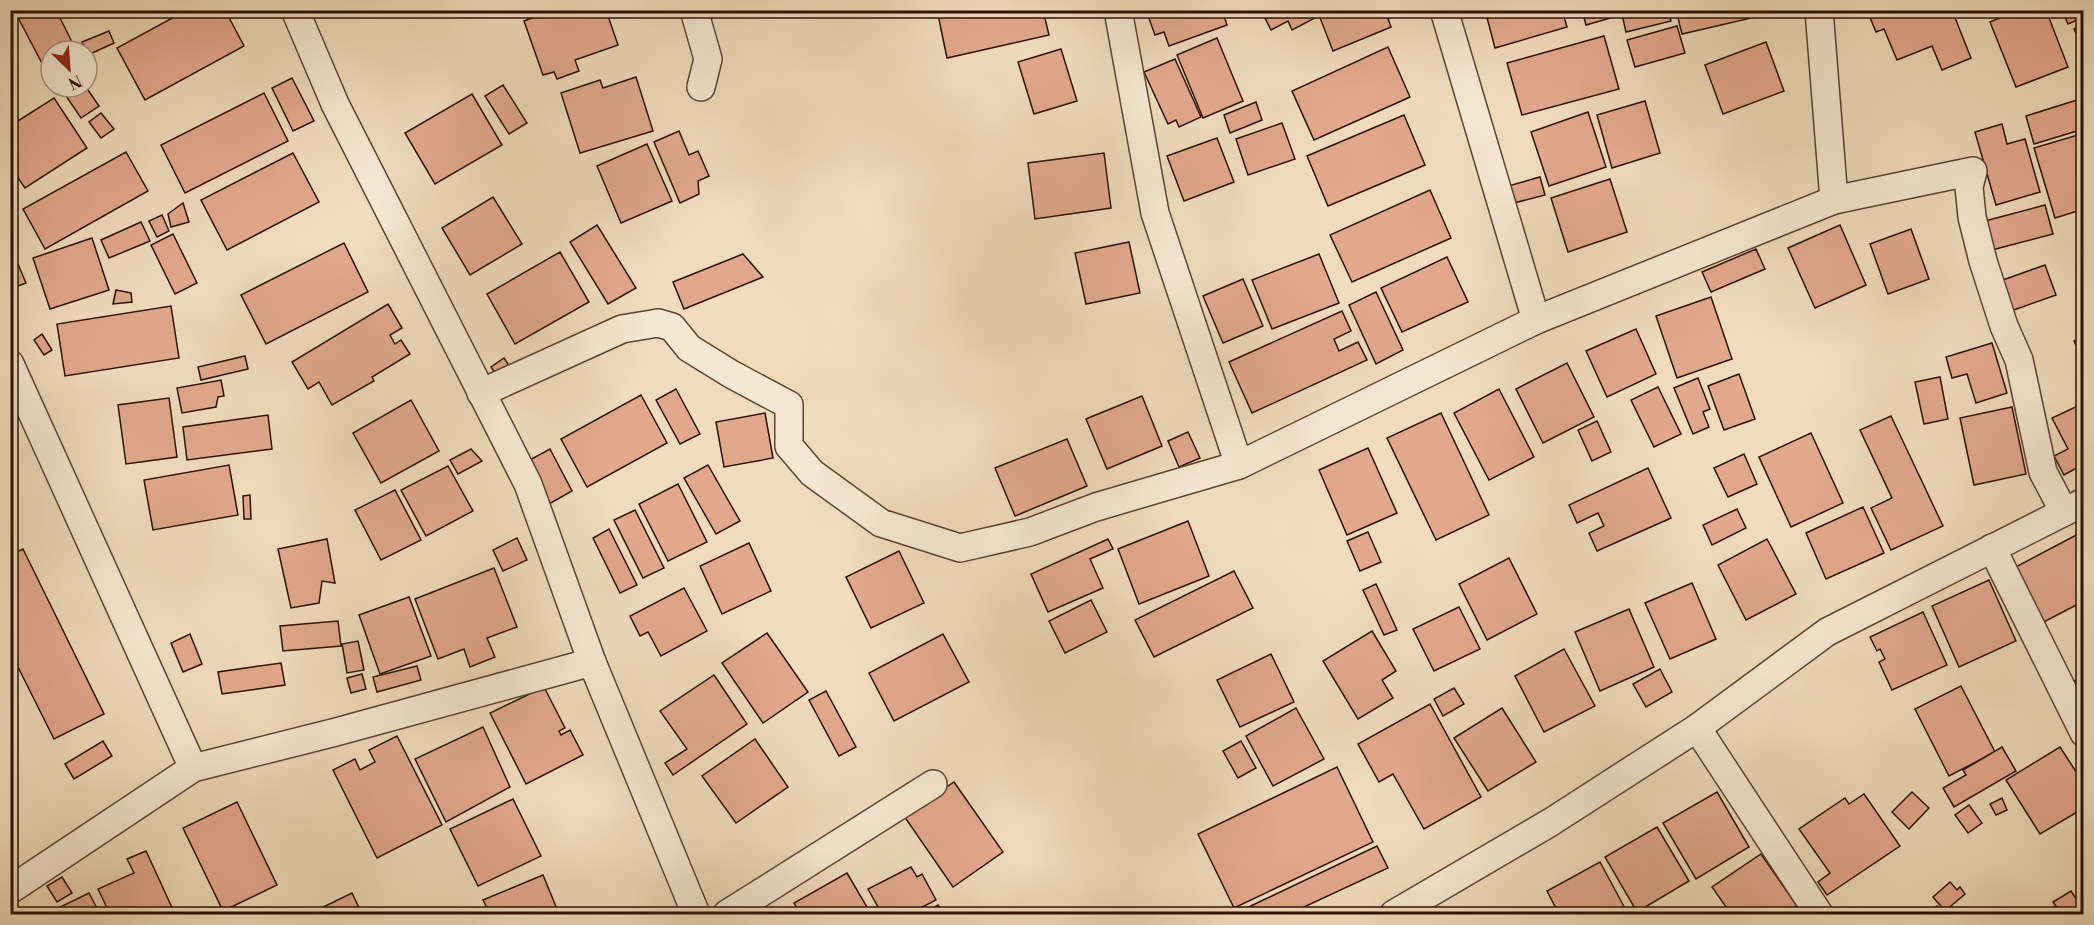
<svg xmlns="http://www.w3.org/2000/svg" width="2094" height="925" font-family="'Libre Bodoni',serif">
<style>
.building{fill:#e2a88d;stroke:#2c1003;stroke-width:1.5}
.lines{fill:none;stroke-linecap:round;stroke-linejoin:round}
.street-casing{stroke:#5d4331;stroke-width:30}
.street{stroke:#f5e8d3;stroke-width:27}
</style>
<rect width="100%" height="100%" fill="#f0dcbc"/>
<filter id="stains"><feTurbulence type="fractalNoise" baseFrequency=".00333" numOctaves="4"/><feColorMatrix values="0 0 0 0 .2 0 0 0 0 .09 0 0 0 0 .02 0 0 0 .5 -.17"/></filter>
<radialGradient id="worn" r=".72"><stop offset=".6" stop-color="#630" stop-opacity="0"/><stop offset="1" stop-color="#630" stop-opacity=".3"/></radialGradient>
<g class="building">
<path d="M14,10H56L76,50L51,51V64L44,67Z"/>
<path d="M187,10H225L244,46L145,100L117,48Z"/>
<path d="M554,10H606L618,45L575,60L579,71L557,79L554,72L543,75L524,21Z"/>
<path d="M937,10H1043L1049,35L947,58Z"/>
<path d="M1146,10H1222L1227,25L1169,46L1164,32L1155,35Z"/>
<path d="M1281,10H1311L1315,18L1292,30L1288,21L1271,30L1265,18Z"/>
<path d="M1317,10H1385L1391,27L1333,51Z"/>
<path d="M1485,10H1562L1567,27L1495,48Z"/>
<path d="M1582,10H1612L1614,17L1586,25Z"/>
<path d="M1621,10H1668L1671,21L1626,32Z"/>
<path d="M1676,10H1763L1764,15L1682,34Z"/>
<path d="M1867,10H1952L1971,58L1942,70L1932,46L1897,60L1884,29L1876,32Z"/>
<path d="M2019,10H2046L2068,67L2016,87L1990,22Z"/>
<path d="M2062,10H2084V17L2068,24Z"/>
<path d="M2084,24V48L2074,29Z"/>
<path d="M1677,26L1685,53L1635,67L1627,40Z"/>
<path d="M109,31L114,43L88,55L82,42Z"/>
<path d="M1604,36L1619,89L1522,115L1507,63Z"/>
<path d="M1217,38L1243,101L1203,118L1177,55Z"/>
<path d="M1766,42L1784,91L1723,114L1705,65Z"/>
<path d="M1388,47L1410,97L1314,140L1292,91Z"/>
<path d="M1061,49L1077,101L1034,114L1018,62Z"/>
<path d="M1175,59L1201,117L1179,127L1176,120L1168,124L1144,72Z"/>
<path d="M636,77L653,131L580,153L561,93L600,80L603,88Z"/>
<path d="M292,78L314,121L293,131L272,88Z"/>
<path d="M503,85L527,123L509,134L485,96Z"/>
<path d="M80,87H86L99,106L81,118L66,96Z"/>
<path d="M264,93L288,141L185,193L161,145Z"/>
<path d="M472,94L502,145L435,184L405,133Z"/>
<path d="M54,98L87,148L25,188L10,166V126Z"/>
<path d="M2077,100L2084,122V209L2055,218L2034,148L2078,135L2077,131L2034,144L2026,116Z"/>
<path d="M1645,101L1660,153L1612,168L1597,115Z"/>
<path d="M1256,102L1262,120L1230,133L1224,115Z"/>
<path d="M1588,112L1606,167L1549,186L1531,132Z"/>
<path d="M101,113L114,129L101,138L89,122Z"/>
<path d="M1404,115L1425,165L1328,206L1307,156Z"/>
<path d="M1282,123L1295,159L1248,175L1236,139Z"/>
<path d="M2002,124L2007,144L2025,139L2040,192L1996,205L1975,132Z"/>
<path d="M679,131L689,155L698,151L709,176L698,181L699,194L680,203L654,142Z"/>
<path d="M1217,138L1234,182L1184,201L1167,156Z"/>
<path d="M647,144L672,201L621,223L597,166Z"/>
<path d="M126,152L148,191L45,249L23,209Z"/>
<path d="M293,153L319,202L227,250L201,200Z"/>
<path d="M1104,153L1111,208L1035,219L1028,163Z"/>
<path d="M1540,177L1545,195L1510,204L1505,187Z"/>
<path d="M1610,179L1627,232L1568,252L1551,198Z"/>
<path d="M1430,190L1451,238L1352,282L1330,235Z"/>
<path d="M493,197L522,244L470,275L442,228Z"/>
<path d="M183,203L189,222L171,227L168,214Z"/>
<path d="M2045,205L2053,234L1988,251L1981,222Z"/>
<path d="M162,215L169,231L157,237L149,221Z"/>
<path d="M141,222L150,241L109,258L101,240Z"/>
<path d="M597,225L636,288L608,304L570,242Z"/>
<path d="M1840,225L1866,285L1815,308L1788,248Z"/>
<path d="M1911,229L1929,279L1888,294L1870,244Z"/>
<path d="M173,234L197,283L175,294L151,245Z"/>
<path d="M92,238L109,290L50,309L33,258Z"/>
<path d="M1129,242L1140,293L1086,304L1075,253Z"/>
<path d="M344,243L368,292L266,344L241,295Z"/>
<path d="M1756,249L1765,269L1711,292L1702,272Z"/>
<path d="M560,252L589,302L515,344L487,294Z"/>
<path d="M743,254L763,277L684,309L673,282Z"/>
<path d="M1319,254L1339,303L1272,329L1252,280Z"/>
<path d="M1447,257L1468,302L1402,332L1381,288Z"/>
<path d="M18,264L26,283L10,289V267Z"/>
<path d="M2045,265L2056,295L2011,311L2000,281Z"/>
<path d="M1243,279L1263,326L1223,343L1203,296Z"/>
<path d="M116,290L131,293L132,302L113,304Z"/>
<path d="M1376,292L1403,350L1376,364L1349,305Z"/>
<path d="M1711,297L1732,359L1677,378L1656,316Z"/>
<path d="M388,304L402,328L390,335L395,344L401,340L410,354L372,377L374,381L332,405L319,382L308,389L292,362Z"/>
<path d="M171,306L179,358L65,376L57,324Z"/>
<path d="M1342,311L1351,331L1334,339L1339,351L1358,342L1367,360L1252,413L1229,362Z"/>
<path d="M2084,327V361H2083L2074,341L2081,338L2077,330Z"/>
<path d="M1636,329L1656,374L1607,397L1586,351Z"/>
<path d="M42,334L52,350L44,355L34,340Z"/>
<path d="M1992,343L2007,393L1976,403L1967,374L1952,378L1946,357Z"/>
<path d="M245,356L248,369L201,380L198,367Z"/>
<path d="M504,358L510,367L497,376L491,367Z"/>
<path d="M1567,363L1594,417L1543,443L1516,389Z"/>
<path d="M1739,374L1755,419L1724,430L1708,386Z"/>
<path d="M1940,377L1948,419L1924,424L1915,382Z"/>
<path d="M1698,378L1710,409L1703,412L1709,427L1693,434L1674,388Z"/>
<path d="M221,380L224,396L218,397L216,407L182,413L177,388Z"/>
<path d="M1658,387L1681,434L1654,447L1631,400Z"/>
<path d="M676,389L700,434L680,444L656,400Z"/>
<path d="M1499,389L1534,457L1489,480L1454,413Z"/>
<path d="M641,395L667,443L587,487L561,439Z"/>
<path d="M1142,396L1162,446L1107,469L1086,419Z"/>
<path d="M169,398L177,457L126,464L118,405Z"/>
<path d="M411,400L439,451L381,483L353,433Z"/>
<path d="M2084,403V464L2064,475L2054,456L2068,449L2052,418Z"/>
<path d="M2012,407L2026,474L1974,485L1960,418Z"/>
<path d="M765,413L773,458L724,467L716,422Z"/>
<path d="M1441,413L1489,515L1436,540L1387,438Z"/>
<path d="M268,415L272,449L187,460L183,427Z"/>
<path d="M1891,416L1943,526L1891,550L1871,508L1892,498L1860,430Z"/>
<path d="M1597,421L1611,452L1592,461L1578,430Z"/>
<path d="M1188,432L1200,458L1179,467L1168,441Z"/>
<path d="M1811,433L1843,503L1791,527L1759,457Z"/>
<path d="M1067,439L1087,486L1015,516L995,468Z"/>
<path d="M1368,448L1397,513L1347,535L1319,470Z"/>
<path d="M471,449L482,461L458,474L450,460Z"/>
<path d="M550,449L572,491L549,504L526,462Z"/>
<path d="M1744,454L1757,484L1728,497L1714,468Z"/>
<path d="M229,465L238,515L153,530L144,480Z"/>
<path d="M708,465L740,521L716,534L684,478Z"/>
<path d="M448,466L473,511L426,536L401,490Z"/>
<path d="M1648,468L1671,518L1597,551L1589,533L1604,526L1598,513L1577,523L1569,505Z"/>
<path d="M678,484L707,542L668,561L639,504Z"/>
<path d="M395,490L421,540L381,560L355,510Z"/>
<path d="M250,495L251,519H244L243,496Z"/>
<path d="M1863,507L1884,553L1826,579L1806,533Z"/>
<path d="M1737,509L1746,528L1712,545L1703,525Z"/>
<path d="M635,510L664,568L643,578L614,520Z"/>
<path d="M1188,521L1209,576L1139,604L1118,549Z"/>
<path d="M609,529L637,585L620,593L593,538Z"/>
<path d="M1368,532L1381,562L1360,571L1347,541Z"/>
<path d="M2082,532L2084,601L2038,625L2010,570Z"/>
<path d="M517,538L527,560L503,571L493,550Z"/>
<path d="M327,539L335,583L322,581L319,603L291,608L278,549Z"/>
<path d="M1108,539L1113,549L1090,559L1103,588L1048,612L1031,574Z"/>
<path d="M1767,539L1796,594L1746,620L1718,565Z"/>
<path d="M749,543L771,591L722,614L700,566Z"/>
<path d="M23,549L104,714L54,739L10,651V555Z"/>
<path d="M899,551L924,603L871,628L846,577Z"/>
<path d="M1509,558L1537,614L1487,640L1459,584Z"/>
<path d="M494,568L517,627L487,638L495,657L470,667L464,649L438,659L415,599Z"/>
<path d="M1234,571L1253,608L1154,657L1135,620Z"/>
<path d="M1989,580L2016,641L1959,667L1932,606Z"/>
<path d="M1692,583L1716,639L1670,659L1645,603Z"/>
<path d="M1376,584L1397,630L1384,635L1363,590Z"/>
<path d="M684,588L707,631L661,656L648,632L640,636L630,616Z"/>
<path d="M409,597L431,656L380,674L359,615Z"/>
<path d="M1091,600L1107,632L1065,653L1049,621Z"/>
<path d="M1459,607L1480,649L1434,671L1413,629Z"/>
<path d="M1629,609L1654,667L1600,691L1575,632Z"/>
<path d="M1923,612L1947,665L1892,690L1879,662L1885,659L1880,649L1877,651L1870,637Z"/>
<path d="M338,621L341,646L283,651L280,626Z"/>
<path d="M1372,631L1396,671L1382,680L1393,698L1358,719L1323,661Z"/>
<path d="M767,633L808,692L763,723L722,663Z"/>
<path d="M190,634L202,664L183,672L171,643Z"/>
<path d="M943,634L969,682L894,721L869,673Z"/>
<path d="M358,641L364,670L347,673L342,644Z"/>
<path d="M1564,649L1595,706L1544,732L1515,676Z"/>
<path d="M1271,654L1294,702L1240,727L1217,680Z"/>
<path d="M281,663L285,685L222,694L218,672Z"/>
<path d="M417,666L421,680L377,692L373,677Z"/>
<path d="M1660,669L1672,692L1646,707L1633,684Z"/>
<path d="M362,674L366,689L351,693L347,678Z"/>
<path d="M714,675L747,724L673,775L665,763L687,749L660,711Z"/>
<path d="M2084,676V706L2072,682Z"/>
<path d="M1961,686L1995,752L1949,776L1915,709Z"/>
<path d="M544,687L565,728L559,731L561,735L570,730L583,755L526,784L490,713Z"/>
<path d="M1454,688L1464,704L1443,716L1434,699Z"/>
<path d="M826,691L856,747L839,756L809,700Z"/>
<path d="M1430,704L1481,797L1424,829L1393,774L1379,782L1358,744Z"/>
<path d="M1296,708L1324,759L1273,786L1246,736Z"/>
<path d="M1502,708L1536,762L1488,791L1454,738Z"/>
<path d="M483,727L510,787L446,822L415,759Z"/>
<path d="M397,736L442,825L377,858L333,770L355,759L360,770L375,762L369,750Z"/>
<path d="M755,739L788,787L736,823L702,776Z"/>
<path d="M103,741L112,756L74,779L65,764Z"/>
<path d="M1241,741L1256,768L1238,778L1223,751Z"/>
<path d="M2002,747L2016,771L1954,807L1943,788L1966,775L1963,770Z"/>
<path d="M2060,747L2084,784V808L2040,834L2006,780Z"/>
<path d="M1337,767L1373,842L1234,908L1198,834Z"/>
<path d="M954,782L1003,852L953,887L904,816Z"/>
<path d="M1717,792L1749,847L1696,879L1663,823Z"/>
<path d="M1912,792L1929,808L1909,829L1892,812Z"/>
<path d="M1864,794L1900,846L1827,895L1818,882L1830,873L1799,829L1845,798L1849,804Z"/>
<path d="M2002,798L2007,810L1996,815L1990,804Z"/>
<path d="M513,799L541,856L478,886L450,829Z"/>
<path d="M237,802L277,885L223,911L183,828Z"/>
<path d="M1969,805L1982,823L1968,833L1955,815Z"/>
<path d="M1657,827L1689,881L1637,912L1605,857Z"/>
<path d="M1377,846L1388,868L1289,914H1234Z"/>
<path d="M146,851L175,914H110L98,889L134,873L127,859Z"/>
<path d="M1761,854L1797,906L1785,914H1731L1712,887Z"/>
<path d="M1600,862L1628,914H1559L1547,891Z"/>
<path d="M911,867L917,877L922,874L936,900L909,914H882L868,889Z"/>
<path d="M2084,868V883L2077,873Z"/>
<path d="M847,873L871,914H800L794,903Z"/>
<path d="M543,875L559,914H490L483,900Z"/>
<path d="M62,877L72,893L57,902L47,886Z"/>
<path d="M1950,882L1957,890L1960,887L1965,894L1945,911L1933,897Z"/>
<path d="M2071,891L2084,911V914H2061L2053,902Z"/>
<path d="M89,893L100,914H46Z"/>
<path d="M352,893L362,914H309Z"/>
<path d="M938,905L944,914H923Z"/>
<path d="M1937,906L1944,914H1926Z"/>
</g>
<g class="lines">
<g class="street-casing">
<g id="street">
<path d="M295,10L335,104L528,484L592,662L696,914"/>
<path d="M694,10L708,59L701,87"/>
<path d="M1118,10L1155,213L1239,465"/>
<path d="M1444,10L1536,320"/>
<path d="M1819,10L1834,200"/>
<path d="M10,364L193,768"/>
<path d="M481,393L622,329L658,323L672,327L689,348L731,374L789,405V446L812,473L881,523L960,548L1030,532L1096,507L1239,465L1536,320L1834,200L1973,171L1969,187L1972,217L1983,261L2004,326L2019,360L2043,472L2064,512"/>
<path d="M1992,548L2084,733"/>
<path d="M1697,728L1819,914"/>
<path d="M10,890L193,768L336,732L592,662"/>
<path d="M727,914L933,784"/>
<path d="M1394,914L1551,822L1697,728L1827,632L2084,502"/>
</g>
</g>
<use href="#street" class="street"/>
</g>
<rect width="2094" height="925" fill="none" stroke="#f0dcbc" stroke-width="36"/>
<rect x="12" y="12" width="2070" height="901" fill="none" stroke="#2c1003" stroke-width="3"/>
<rect x="18" y="18" width="2058" height="889" fill="none" stroke="#2c1003" stroke-width="1.5"/>
<g transform="translate(69 69) rotate(155)"><circle r="28" fill="#f5e8d3" stroke="#a59280" stroke-width="1.5"/>
<path d="M0-4.5L10 22L0 15L-10 22Z" fill="#8f2418"/>
<text y="-9" font-size="16" font-weight="bold" text-anchor="middle" fill="#2c1003">N</text>
</g>
<rect width="100%" height="100%" filter="url(#stains)"/>
<rect width="100%" height="100%" fill="url(#worn)"/>
</svg>
